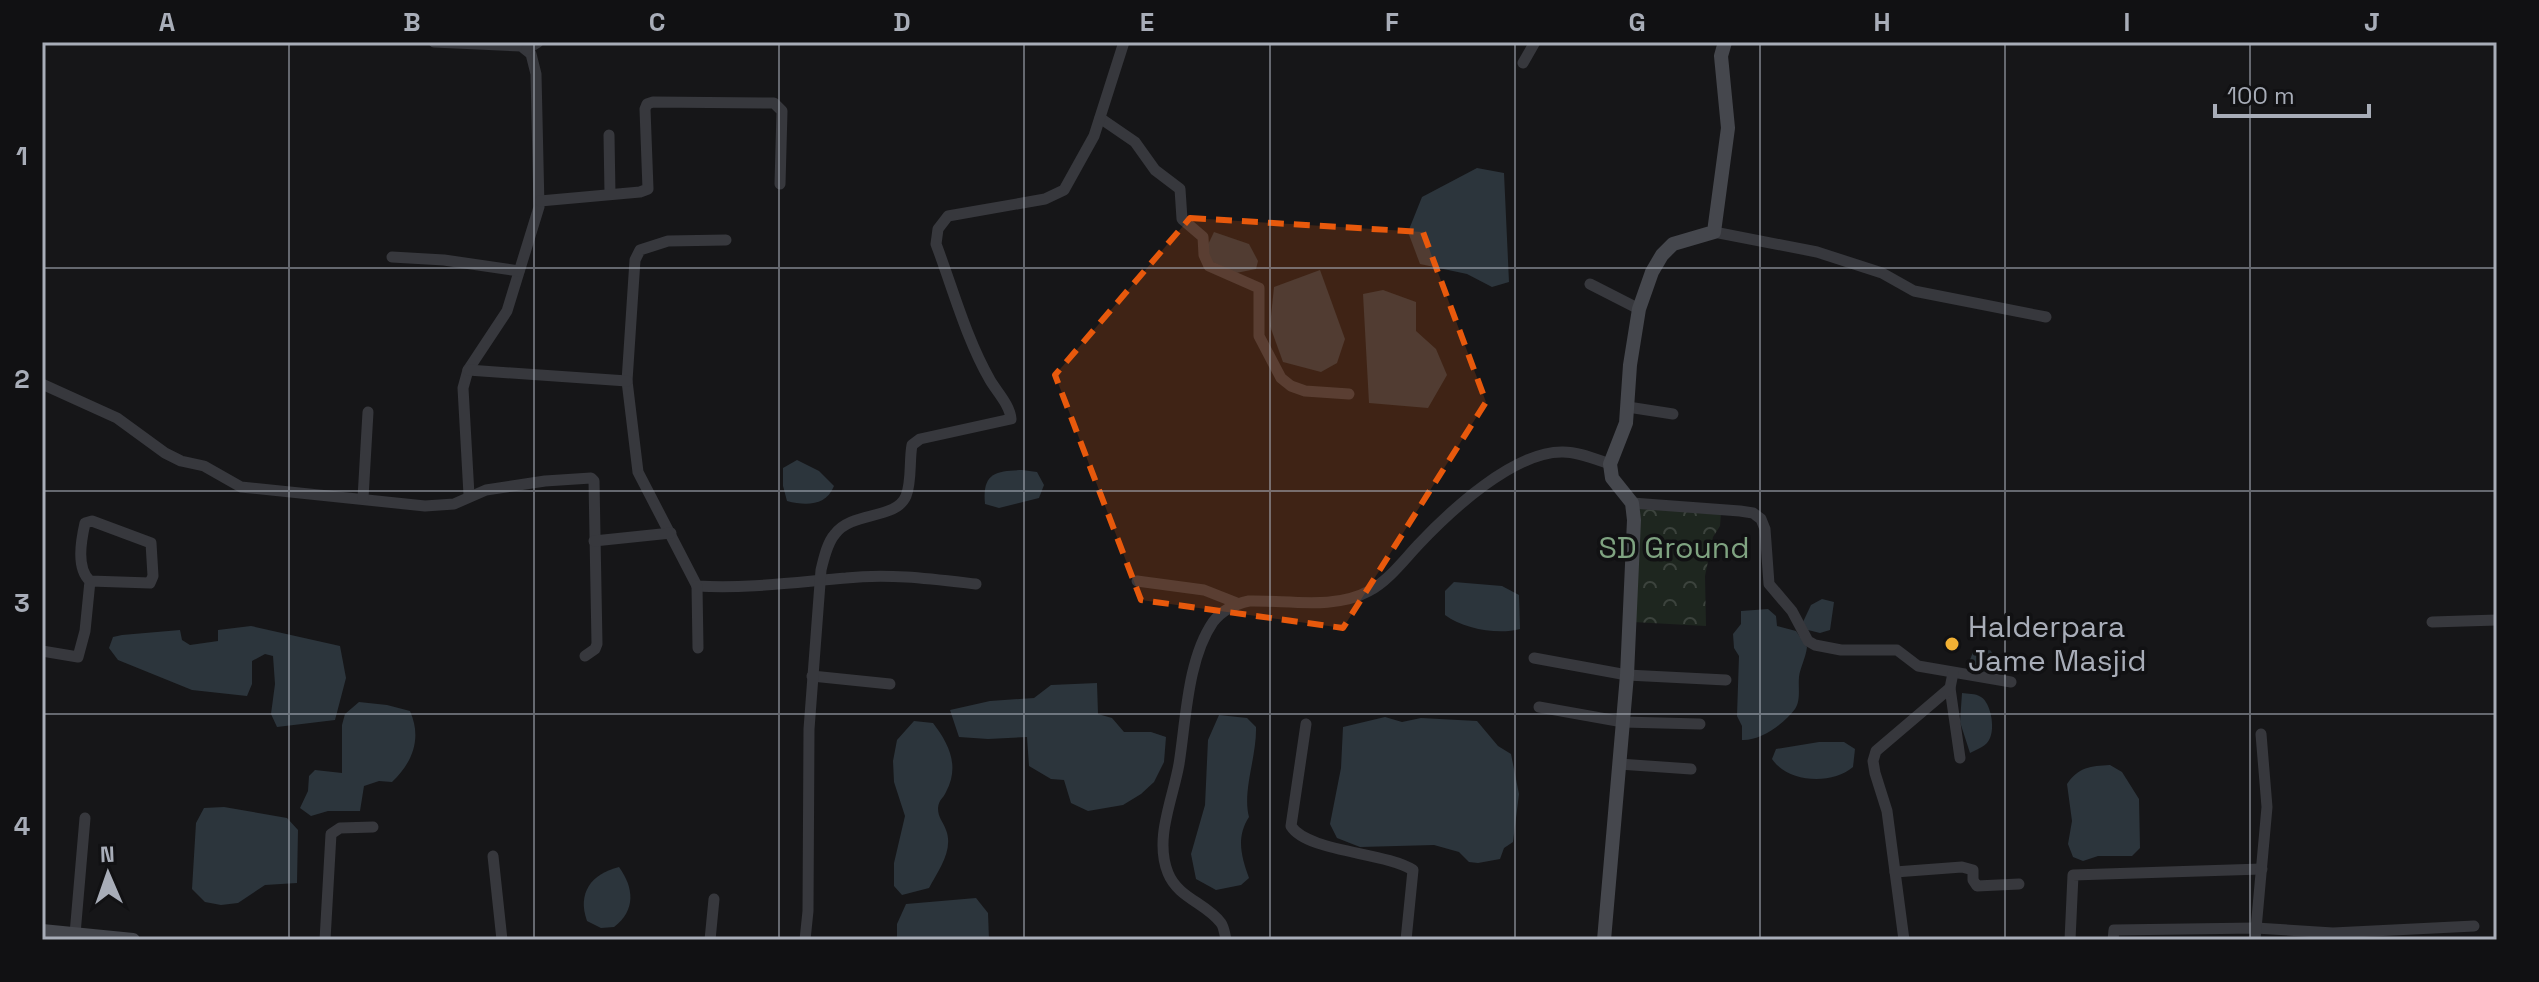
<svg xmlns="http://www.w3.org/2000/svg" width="2539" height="982" font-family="'Space Grotesk',sans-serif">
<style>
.park{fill:url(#park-crowns)}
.water{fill:#2c353c}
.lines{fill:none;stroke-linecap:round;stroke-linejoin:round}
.street{stroke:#37383d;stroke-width:11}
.secondary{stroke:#45474d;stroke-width:14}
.marked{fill:#e8590c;fill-opacity:0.2;stroke:#e8590c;stroke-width:6;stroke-dasharray:16 10;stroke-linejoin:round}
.grid{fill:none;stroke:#a8adb8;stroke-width:2;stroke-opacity:0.55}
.poi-dot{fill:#f2b134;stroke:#111113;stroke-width:3}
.labels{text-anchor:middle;stroke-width:7;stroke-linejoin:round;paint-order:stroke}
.park-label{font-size:30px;fill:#7fa381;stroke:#111113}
.poi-label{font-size:30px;fill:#a8adb8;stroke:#111113;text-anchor:start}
.neatline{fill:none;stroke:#a8adb8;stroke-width:3}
.grid-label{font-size:26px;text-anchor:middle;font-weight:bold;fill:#a8adb8}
</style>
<defs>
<pattern id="park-crowns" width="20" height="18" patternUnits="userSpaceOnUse" patternTransform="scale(2)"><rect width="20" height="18" fill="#1e261f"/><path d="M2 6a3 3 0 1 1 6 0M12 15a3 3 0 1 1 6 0" fill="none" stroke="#3c433d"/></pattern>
</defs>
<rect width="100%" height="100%" fill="#161618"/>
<path class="park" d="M1636,507L1721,513L1720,526L1713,537L1705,576L1706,626L1633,622Z"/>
<g class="water">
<path d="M1477,168L1504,173L1509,282L1492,287L1467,274L1420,264L1408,232L1422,197Z"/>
<path d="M1214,232L1249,244L1258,261L1256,269L1236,273L1202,257Z"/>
<path d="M1320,270L1345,339L1337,363L1321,372L1283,362L1270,326L1274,287Z"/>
<path d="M1383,290L1416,302V331L1436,349L1447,375L1428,408L1369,403L1363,294Z"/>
<path d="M797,460L819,471L834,486C826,506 806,506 787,501L783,486V468Z"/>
<path d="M1022,470L1037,472L1044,485L1039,498L999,508L985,504C982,473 995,471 1022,470Z"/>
<path d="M1454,582L1502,586L1519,595L1520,629C1498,635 1464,629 1445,615V591Z"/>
<path d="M1822,599L1834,602L1830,630L1820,633L1808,630L1803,622L1811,605Z"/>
<path d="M1768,609L1776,616L1777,626L1796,631L1807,647C1806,657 1800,668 1799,677C1798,688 1801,700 1795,709C1784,724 1760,741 1742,740V726L1737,716L1739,656L1734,648L1733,634L1741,624V611Z"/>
<path d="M251,626L340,646L346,678L335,720L277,727L271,714L275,684L273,656L265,654L252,661V684L247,696L192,690L118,660L109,648L113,637L122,635L180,630L182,640L190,645L218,641V630Z"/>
<path d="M1990,650L2002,665L2001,673L1980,671L1968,665L1973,652Z"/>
<path d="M1097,683L1098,714L1112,718L1124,732H1151L1166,737L1164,762L1154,782L1141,794L1123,805L1088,811L1071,803L1064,780L1051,779L1029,766L1027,737L988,739L959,737L950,710L990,701L1034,698L1051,685Z"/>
<path d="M1962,693C1968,694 1975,693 1981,697C1991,703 1995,728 1990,738C1987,746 1978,749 1970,753L1960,722Z"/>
<path d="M359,702L387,705L410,711C422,738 413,762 392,782L379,781L364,786L360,811H328L311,816L300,808L308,791L309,776L315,770L342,773V725L345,714Z"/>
<path d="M1219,715L1247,718L1256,727C1257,756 1242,791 1249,817C1236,837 1241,856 1249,878L1241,885L1216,890L1196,879L1191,854L1205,805L1208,740Z"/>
<path d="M1385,717L1402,722L1421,718L1477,721L1498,746L1511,754L1519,794L1513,842L1504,848L1500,859L1478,863L1469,862L1459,852L1434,845L1360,847L1337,838L1330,824L1341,768L1343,727Z"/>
<path d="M914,721L933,723C949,744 960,766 946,792C943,799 939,799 938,808C938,818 943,821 946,830C954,850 938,871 929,888L902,895L894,886V863L905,816L894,782L893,761L897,740Z"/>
<path d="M1819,742H1844L1855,749L1853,767C1832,785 1788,783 1772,759L1776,749Z"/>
<path d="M2110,765L2122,772L2139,799L2140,848L2132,856H2098L2083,861L2073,857L2068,844L2072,821L2067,784C2079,767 2090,766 2110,765Z"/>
<path d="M224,807L287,818L298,830L297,883L265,885L238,903L221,905L205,902L192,889L196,823L204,808Z"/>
<path d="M619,867C634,888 636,910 614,927L601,928L587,921C577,893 591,874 619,867Z"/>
<path d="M976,898L988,913L989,940H897V924L906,904Z"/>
</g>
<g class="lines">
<g class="street">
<path d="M434,42L521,46L531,54L536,74L539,207L507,311L468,370L463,388L469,495"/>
<path d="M527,49L538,42"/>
<path d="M1523,63L1535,42"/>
<path d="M1100,118L1135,142L1155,170L1180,189L1182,219L1203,237L1204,255L1209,266L1259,288V336L1281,378L1291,386L1305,391L1349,394"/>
<path d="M609,135L610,194"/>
<path d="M540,201L640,192L648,189L645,109L647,104L653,102L774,103L782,111L780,184"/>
<path d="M1714,232L1817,252L1882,273L1914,291L2046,317"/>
<path d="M726,240L668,241L640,250L635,260L627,381L638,472L697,586C747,589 797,582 846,578C889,573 933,579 976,584"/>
<path d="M392,257L444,260L519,271"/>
<path d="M1590,284L1639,309"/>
<path d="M468,370L627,381"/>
<path d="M42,384L117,418L165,453L181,461L204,466L241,487L425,506L454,504L486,490L545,481L591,478L594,481L597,644L595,649L585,656"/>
<path d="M1628,407L1673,414"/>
<path d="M363,498L368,412"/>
<path d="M1632,503L1740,511L1753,513L1761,519L1765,529L1769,584L1792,611L1808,641L1815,645L1841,650H1897L1918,666L2011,682"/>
<path d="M594,541L671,533"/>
<path d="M1137,581L1204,590L1237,603"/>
<path d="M697,586L698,648"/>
<path d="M2432,622L2497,620"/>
<path d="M42,651L78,657L85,631L90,581C76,568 81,541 85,523L92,521L151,543L153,576L150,583L90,581"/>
<path d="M1534,658L1627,675L1726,680"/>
<path d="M812,676L890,684"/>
<path d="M1950,688L1960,758"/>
<path d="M1539,707L1623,722L1700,724"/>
<path d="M1306,724L1291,826C1307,852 1385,852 1413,870L1406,940"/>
<path d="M1619,764L1691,769"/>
<path d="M493,856L502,940"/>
<path d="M1895,872L1962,867L1973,870V880L1977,886L2019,884"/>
<path d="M75,934L85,818"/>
<path d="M325,940L331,834L340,828L373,827"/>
<path d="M710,940L714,899"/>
<path d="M805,940L808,911L809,729L821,570C824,558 827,543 835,534C852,511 896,520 906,496C912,481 909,461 912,445L920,439L1011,419C1010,405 997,392 990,380C966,338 953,289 936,244L938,229L948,216L1045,199L1064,190L1094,136L1124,42"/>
<path d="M1226,940C1225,935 1224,927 1221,923C1206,903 1178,898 1168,873C1154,838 1173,799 1179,764C1186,721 1187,660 1213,622C1222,610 1235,604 1249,601C1287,600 1335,610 1369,591C1388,581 1403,561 1418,545C1450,511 1514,451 1563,452C1579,452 1595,459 1610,464"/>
<path d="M1904,940L1887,811L1875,773L1873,761L1876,751L1950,688L1953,673"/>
<path d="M2070,940L2073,875L2262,869"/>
<path d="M2113,940L2114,930L2256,928L2333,933L2474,926"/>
<path d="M2255,940L2267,807L2261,734"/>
</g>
<g class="secondary">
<path d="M42,931L133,940"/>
<path d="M1604,940L1627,675L1634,520L1632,503L1612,478L1610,464L1626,423L1630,365L1639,309L1652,272L1662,255L1673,244L1714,232L1728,128L1721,56L1725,42"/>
</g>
</g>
<path class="marked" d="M1190,218L1423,232L1486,402L1343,628L1141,600L1055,375Z"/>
<path class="grid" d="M289,42V940M534,42V940M779,42V940M1024,42V940M1270,42V940M1515,42V940M1760,42V940M2005,42V940M2250,42V940M42,268H2497M42,491H2497M42,714H2497"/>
<circle class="poi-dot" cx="1952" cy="644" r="8"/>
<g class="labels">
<g class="park-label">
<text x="1674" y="558">SD Ground</text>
</g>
<g class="poi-label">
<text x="1968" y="637">Halderpara<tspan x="1968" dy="34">Jame Masjid</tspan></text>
</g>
</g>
<rect width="2539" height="982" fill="none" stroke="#111113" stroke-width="88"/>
<g transform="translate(108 874) rotate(358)" stroke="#111113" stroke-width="6" paint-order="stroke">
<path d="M0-6L14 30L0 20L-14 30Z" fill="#a8adb8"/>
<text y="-12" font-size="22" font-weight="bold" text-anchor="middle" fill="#a8adb8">N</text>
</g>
<path d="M2215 104v12h154v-12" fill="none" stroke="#a8adb8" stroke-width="4"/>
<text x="2227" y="104" font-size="24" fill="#a8adb8" stroke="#111113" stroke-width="6" paint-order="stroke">100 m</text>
<rect x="44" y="44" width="2451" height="894" class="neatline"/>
<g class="grid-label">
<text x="167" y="31">A</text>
<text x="412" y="31">B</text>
<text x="657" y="31">C</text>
<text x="902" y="31">D</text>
<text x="1147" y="31">E</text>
<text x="1392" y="31">F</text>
<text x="1637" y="31">G</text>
<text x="1882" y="31">H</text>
<text x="2127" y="31">I</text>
<text x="2372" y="31">J</text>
<text x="22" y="165">1</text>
<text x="22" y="388">2</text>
<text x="22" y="612">3</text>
<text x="22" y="835">4</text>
</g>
</svg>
